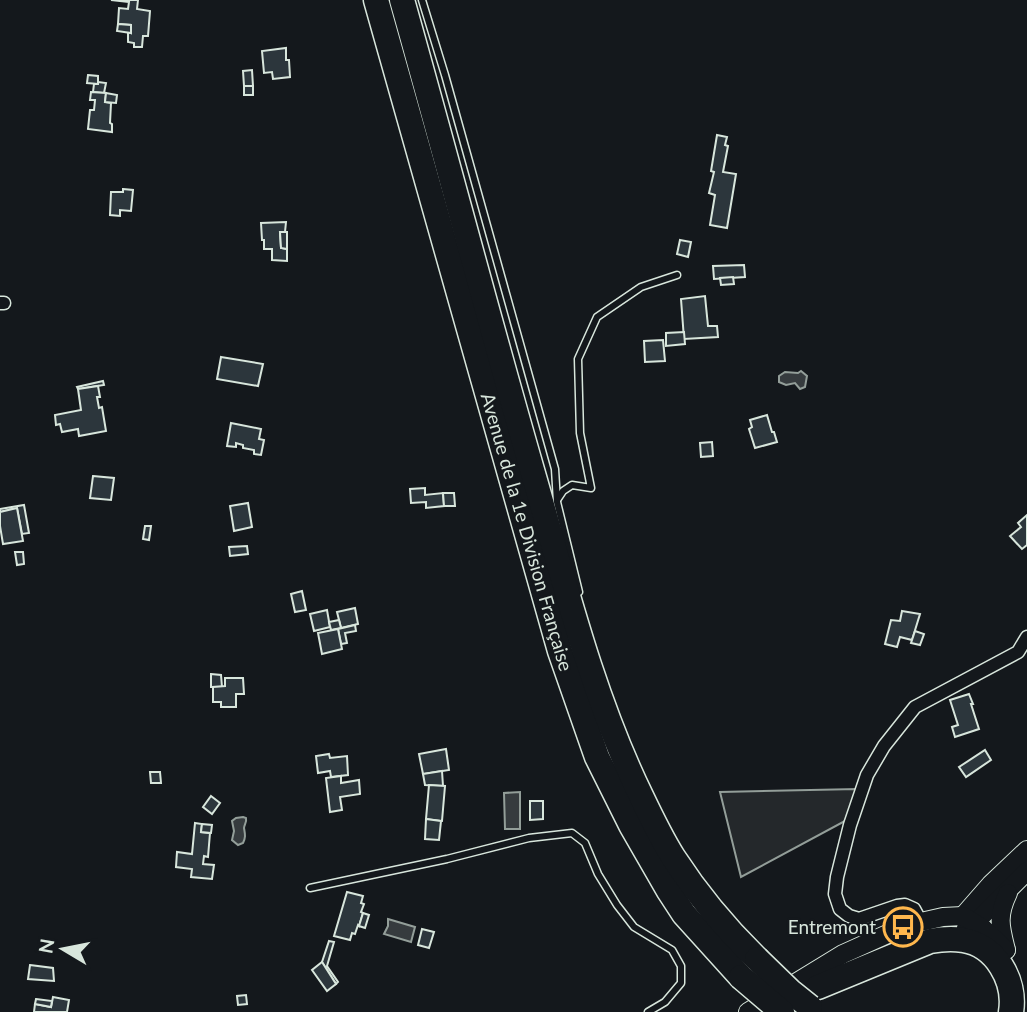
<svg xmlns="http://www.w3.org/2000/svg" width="1027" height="1012" font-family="Lato,sans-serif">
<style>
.parking{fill:#24282b;stroke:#939e99;stroke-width:2}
.water{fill:#363b3e;stroke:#939e99;stroke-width:2}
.building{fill:#2c363c;stroke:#d8e6dc;stroke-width:2}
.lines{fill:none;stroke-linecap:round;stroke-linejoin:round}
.lane-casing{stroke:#d8e6dc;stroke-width:9}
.street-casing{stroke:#d8e6dc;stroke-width:15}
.secondary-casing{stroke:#d8e6dc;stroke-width:20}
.highway-casing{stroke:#d8e6dc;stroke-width:27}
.lane{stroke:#14181c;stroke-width:6}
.street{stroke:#14181c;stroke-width:12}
.secondary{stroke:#14181c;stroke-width:18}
.highway{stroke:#14181c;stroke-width:24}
.highway-bridge-casing{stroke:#d8e6dc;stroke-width:27;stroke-linecap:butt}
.highway-bridge{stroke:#14181c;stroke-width:24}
.labels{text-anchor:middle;stroke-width:5;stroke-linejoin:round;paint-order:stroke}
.street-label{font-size:19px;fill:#d8e6dc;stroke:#14181c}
.poi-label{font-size:19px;fill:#d8e6dc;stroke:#14181c;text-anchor:end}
</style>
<rect width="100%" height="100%" fill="#14181c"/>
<path class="parking" d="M857,789L845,821L741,877L720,792Z"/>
<g class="water">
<path d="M801,371L807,376L805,387L800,389L795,383L786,385L779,382V376L785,372L798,373Z"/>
<path d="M520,792V829H505L504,793Z"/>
<path d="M243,817L246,818C247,822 244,825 244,828C245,834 246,837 243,843L238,845L232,840L234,831L232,821L236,818Z"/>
<path d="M388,919L415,927L411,942L384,934L388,926Z"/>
</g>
<g class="building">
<path d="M111,0H138L137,9L150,11L148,36H143L142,47H134V43L128,42V32L131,33V25L118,24L119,8L128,9L129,2Z"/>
<path d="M118,24L131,25V33L117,31Z"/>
<path d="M286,48V60H289L290,77L273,79L272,72L264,73L262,51Z"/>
<path d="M252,70L253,86H244L243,71Z"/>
<path d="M88,75L98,76V84L87,83Z"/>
<path d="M98,82L106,83L104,93L93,92L94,84H98Z"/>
<rect x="244" y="86" width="9" height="9"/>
<path d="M91,92L106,93L105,102L111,103L110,123L112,124V132L88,129L90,110H94L95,100H90Z"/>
<path d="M106,93L117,95L116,103L105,102Z"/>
<path d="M717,135L727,137L725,145L728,146L723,172L736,174L727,228L710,225L715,195L709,193L714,172L711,171Z"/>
<path d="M123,189L133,190L131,211L120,210V216L110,215L111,192H123Z"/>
<path d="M286,222L285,232H280L281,248L287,249V261L272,260V249H264V240H262L261,223Z"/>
<path d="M280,232H287V249L281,248Z"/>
<path d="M680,240L691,242L688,257L677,254Z"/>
<path d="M744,265L745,277L714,279L713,266Z"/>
<path d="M733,277L734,284L721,285L720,278Z"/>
<path d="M705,296L708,326H717L718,337L684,339L681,299Z"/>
<path d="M684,332L685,344L666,346V333Z"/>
<path d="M663,340L665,361L645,362L644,341Z"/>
<path d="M221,357L263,364L258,386L217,379Z"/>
<path d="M103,381L104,385L78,389L77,387Z"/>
<path d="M98,386L100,397H97L99,408L102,407L106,431L79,436L78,429L62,432L60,424L56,425L55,415L81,410L78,389Z"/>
<path d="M767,415L772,432H774L777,442L755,448L749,429L752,427L750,420Z"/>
<path d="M231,423L261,429L259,439L264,440L261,455L254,454V450L243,448V445L236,443V447L227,446Z"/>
<path d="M712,442L713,456L701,457L700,443Z"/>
<path d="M93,476L114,478L111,500L90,498Z"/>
<path d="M425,488V495L443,493L444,506L426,508V502L411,503L410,489Z"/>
<path d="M443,493H454L455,506H444Z"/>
<path d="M248,503L252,527L234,531L230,506Z"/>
<path d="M24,505L29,533L22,534L17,508L0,512V509Z"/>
<path d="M17,508L23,541L3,544L0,526V512Z"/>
<path d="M1027,515V545L1022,549L1010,536L1021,527L1018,523Z"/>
<path d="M145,526H151L149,540L143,539Z"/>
<path d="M247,546L248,554L230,556L229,547Z"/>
<path d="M15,552H23L24,564L17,565Z"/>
<path d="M302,591L306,610L295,612L291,594Z"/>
<path d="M355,608L358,624L341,628L337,612Z"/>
<path d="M327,610L330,627L314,631L310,614Z"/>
<path d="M902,611L920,614L912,640L900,637L897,647L885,644L891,620L900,621Z"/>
<path d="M339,620L341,628L331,630L329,622Z"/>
<path d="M355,625L356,631L345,633L347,643L341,644L338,629Z"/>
<path d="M338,629L342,649L322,654L318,633Z"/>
<path d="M915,631L924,634L920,645L911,643Z"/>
<path d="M211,674L221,675L222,687H211Z"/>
<path d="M225,678H243L244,694H236V707H221V702H213V687L225,686Z"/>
<path d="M969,694L973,704H971L979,729L955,737L952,727L958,725L950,700Z"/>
<path d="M446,749L449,770L423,774L419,754Z"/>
<path d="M985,750L991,760L966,777L959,767Z"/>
<path d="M329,754L330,758L347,756L348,775L331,777L330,771L318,773L316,756Z"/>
<path d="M442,771L443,786L425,785L423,774Z"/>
<path d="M150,772H160L161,783H151Z"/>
<path d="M341,776V783L359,780L360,794L340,797L342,810L330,812L326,778Z"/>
<path d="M429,785L445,786L442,821L426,819Z"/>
<path d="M211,796L220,803L212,814L203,807Z"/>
<path d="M530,801H543V819L530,820Z"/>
<path d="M426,819L441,821L439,840L425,839Z"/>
<path d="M195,823L202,824L201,832L210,833L208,857L204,856L203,864L214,865L212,879L191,877L192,869L176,867L177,852L192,854Z"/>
<path d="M202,824L212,825L211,833L201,832Z"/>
<path d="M347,892L363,896L361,903L364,904L361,912L363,913L359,926L358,925L355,934L352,933L350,940L334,936Z"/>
<path d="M363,913L369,915L365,928L359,926Z"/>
<path d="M422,929L434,932L429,948L418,945Z"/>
<path d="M329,941L334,942L327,966L338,982L336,984L322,962Z"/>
<path d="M322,962L336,984L327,991L312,970Z"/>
<path d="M30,965L53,968L54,981L28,979Z"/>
<path d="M246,995L247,1004L238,1005L237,996Z"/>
<path d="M53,997L69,1000L67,1012H34L35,1004L51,1007Z"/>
<path d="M36,999L52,1001L51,1007L35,1004Z"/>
</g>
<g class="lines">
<g class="lane-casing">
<g id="lane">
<path d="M422,0L445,75L555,469L557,502L579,592"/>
<path d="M557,500L563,491L572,485L591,488L580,433L578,359L597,317L641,287L677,275"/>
<path d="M310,888L447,859L529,838L572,833L585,843L598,874L617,905L634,927L672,950L681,966V983L665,1002L648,1012"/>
</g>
</g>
<g class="street-casing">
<g id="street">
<path d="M0,303H4"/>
<path d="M921,922L914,909L905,905L897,906L859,919L849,916L840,909L835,894L837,877L850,825L867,775L884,746L915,707L1018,652L1027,637"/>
</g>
</g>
<g class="secondary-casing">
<g id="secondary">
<path d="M963,916L991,884L1027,850"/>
<path d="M966,928L974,924L1027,871"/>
<path d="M1006,950C1000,926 997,916 1008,893"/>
<path d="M748,1012L843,954L903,927L921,922L943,917L963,916L984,929L1006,950"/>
</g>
</g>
<g class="highway-casing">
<g id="highway">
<path d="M376,0L560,651L597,757L631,825L669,891L684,914L741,977"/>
<path d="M402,0C446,156 487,314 532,470C564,580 591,693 641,796C651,817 661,838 673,857C697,894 726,929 757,959"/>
<path d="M818,987L930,941C941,939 952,938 963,940C996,945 1016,981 1011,1012"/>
</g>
</g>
<use href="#lane" class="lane"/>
<use href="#street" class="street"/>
<use href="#secondary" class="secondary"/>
<use href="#highway" class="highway"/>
<g class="highway-bridge-casing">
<g id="highway-bridge">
<path d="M757,959L790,991L810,1007"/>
<path d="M741,977L782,1012"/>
</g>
</g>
<use href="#highway-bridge" class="highway-bridge"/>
</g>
<defs>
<g id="bus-ring" transform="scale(2.0125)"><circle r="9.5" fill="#14181c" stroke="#ffb74d" stroke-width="1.5"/><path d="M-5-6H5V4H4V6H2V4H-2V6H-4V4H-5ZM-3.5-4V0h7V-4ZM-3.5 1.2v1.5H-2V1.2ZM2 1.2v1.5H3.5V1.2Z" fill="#ffb74d"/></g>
</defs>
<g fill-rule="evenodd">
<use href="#bus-ring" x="903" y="927"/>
</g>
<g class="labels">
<g class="street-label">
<text transform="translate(527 532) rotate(74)" y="7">Avenue de la 1e Division Française</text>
</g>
<g class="poi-label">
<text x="876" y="934">Entremont</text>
</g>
</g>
<g transform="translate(63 949) rotate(280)" stroke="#14181c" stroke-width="5" paint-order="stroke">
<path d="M0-5L12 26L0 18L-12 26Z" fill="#d8e6dc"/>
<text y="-10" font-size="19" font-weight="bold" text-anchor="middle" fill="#d8e6dc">N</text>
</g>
</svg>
